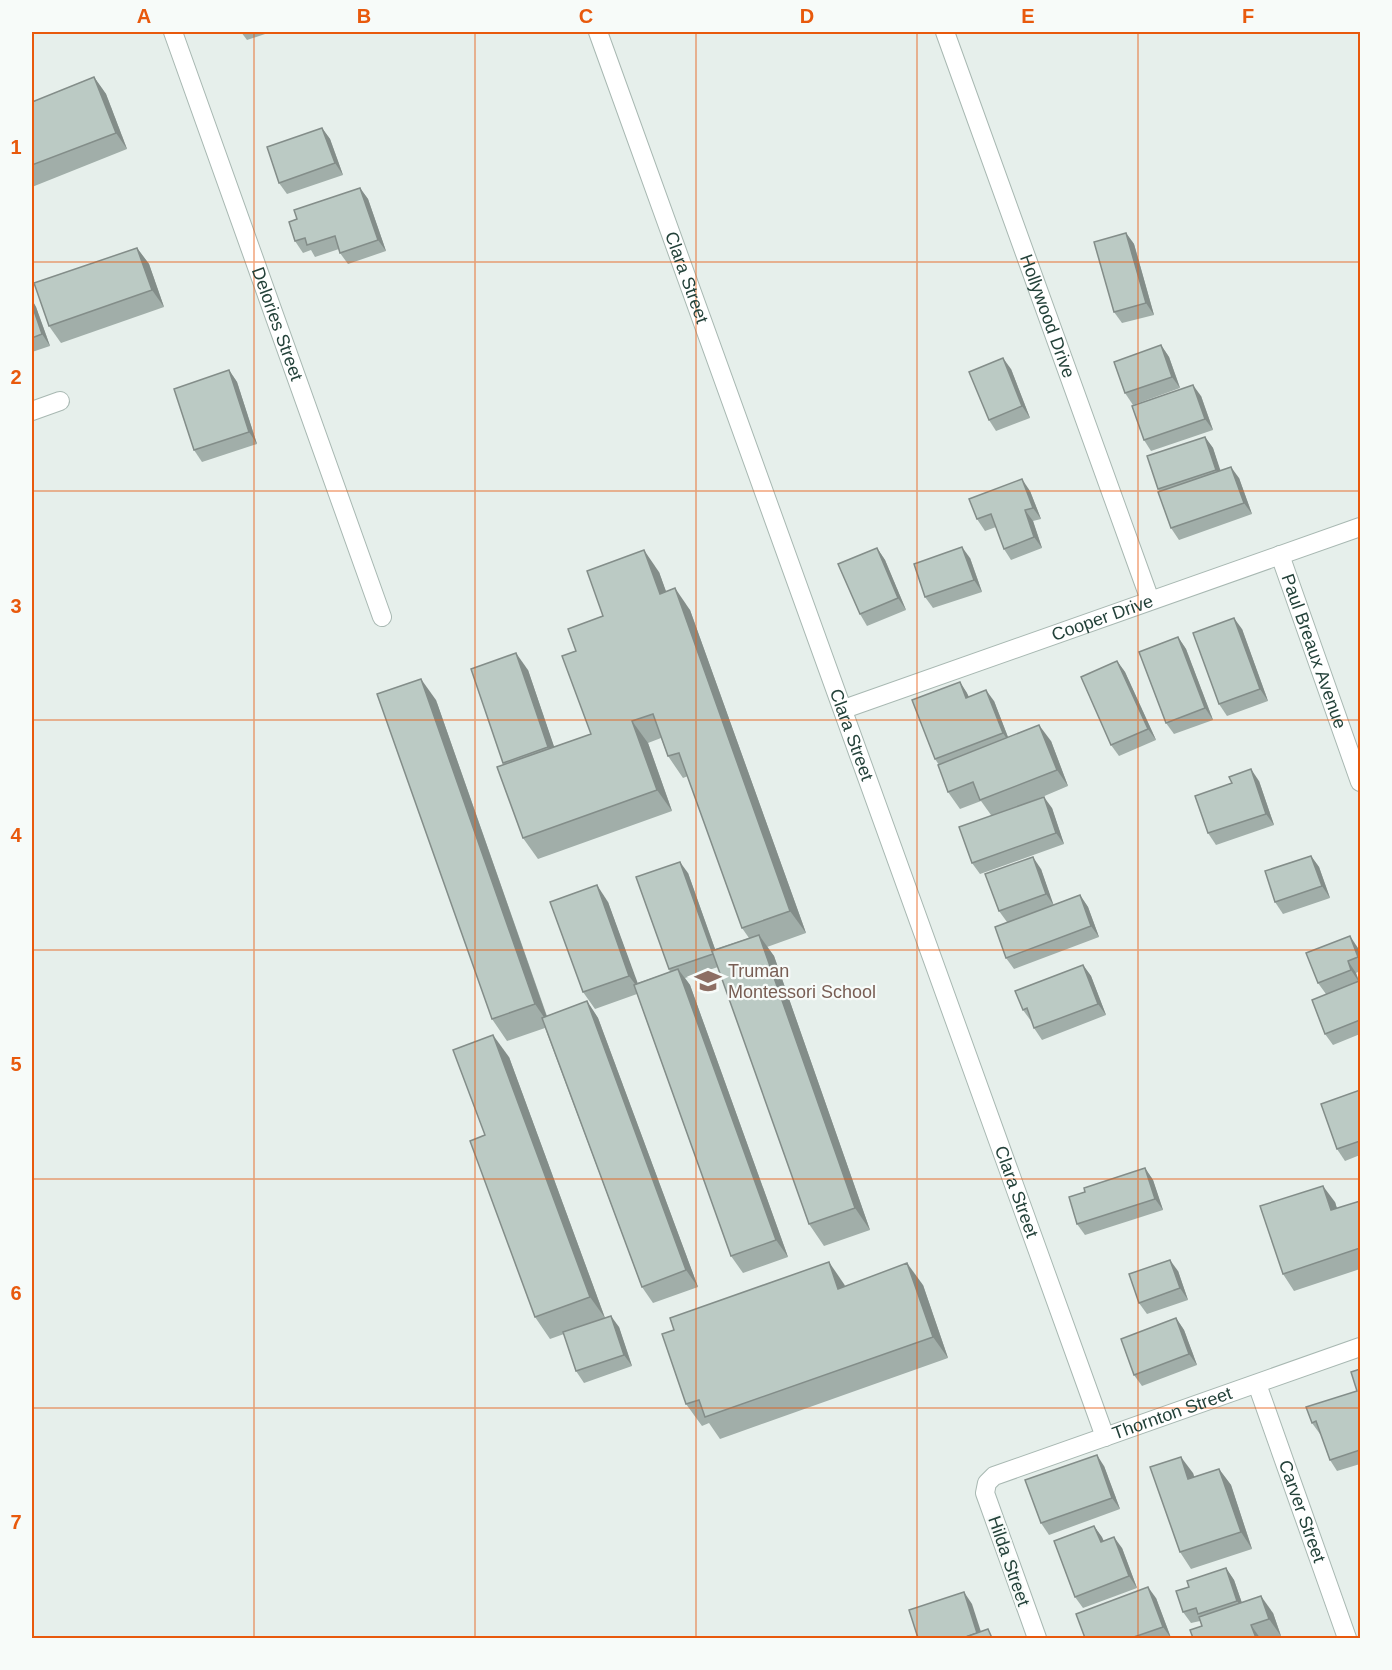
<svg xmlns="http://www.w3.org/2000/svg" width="1392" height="1670" font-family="Helvetica,sans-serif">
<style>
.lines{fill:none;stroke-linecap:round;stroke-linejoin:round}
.minor-casing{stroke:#a8b8b2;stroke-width:20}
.minor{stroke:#fff;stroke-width:18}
.wall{fill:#a1aea9}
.shaded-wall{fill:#838d89}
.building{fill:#bbcac4;stroke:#838d89;stroke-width:1.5}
.grid{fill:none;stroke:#e8590c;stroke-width:1.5;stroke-opacity:0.55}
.labels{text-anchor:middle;stroke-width:4.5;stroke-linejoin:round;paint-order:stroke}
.street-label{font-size:18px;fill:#24423a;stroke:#f7fbf9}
.education-label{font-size:18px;fill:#785e54;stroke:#f7fbf9;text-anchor:start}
.neatline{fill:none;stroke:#e8590c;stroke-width:2}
.grid-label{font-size:20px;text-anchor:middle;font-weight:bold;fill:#e8590c}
</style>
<rect width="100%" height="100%" fill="#e6efeb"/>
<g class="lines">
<g class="minor-casing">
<g id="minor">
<path id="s1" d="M173,32L382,617"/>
<path id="s2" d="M598,32L1105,1437"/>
<path id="s3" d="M945,32L1150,600"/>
<path d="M32,411L60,401"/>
<path id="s4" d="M1280,555L1360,782"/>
<path id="s5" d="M844,709L1360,527"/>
<path id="s6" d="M1257,1384L1347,1638"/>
<path id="s7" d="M1037,1638L985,1493L987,1483L994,1476L1360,1347"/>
</g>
</g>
<use href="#minor" class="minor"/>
</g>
<g class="wall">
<path d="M241,32H271L247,40Z"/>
<path d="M94,77L106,94L127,149L32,187V102Z"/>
<path d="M322,128L330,139L343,175L287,194L279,183Z"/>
<path d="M360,188L368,199L386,251L348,264L340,253L339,249L315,257L311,250L303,253L295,241L297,219Z"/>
<path d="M1126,233L1134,244L1154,315L1122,323L1114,312Z"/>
<path d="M137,248L149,264L164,307L61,343L49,326Z"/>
<path d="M32,300L36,307L50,346L32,352Z"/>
<path d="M1161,345L1169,357L1180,388L1133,405L1125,393Z"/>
<path d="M1011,369L1030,418L996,431L989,420Z"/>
<path d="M229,370L237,382L257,444L202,462L194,450Z"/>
<path d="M1201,396L1213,430L1151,451L1144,440Z"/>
<path d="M1205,437L1213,448L1220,471L1239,478L1252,514L1179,540L1171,528L1160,492L1158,489Z"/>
<path d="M1030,491L1041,519L1033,521L1042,548L1011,560L1004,549L996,527L985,531L977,519Z"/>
<path d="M877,548L885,560L906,610L867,626L860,614Z"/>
<path d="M970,558L982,592L933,608L925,597Z"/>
<path d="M659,572L666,592L690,610L806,933L767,947L774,956L870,1230L824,1246L809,1224L718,967L685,978L690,985L788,1257L743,1273L731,1256L637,994L595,1009L583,992L608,902L637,983L670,972L669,969L688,873L715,949L749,938L742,928L688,776L683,778L668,756L661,738L648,743L672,811L538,859L523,838L503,763L528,670L554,747L591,734L576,651L603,616Z"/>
<path d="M1242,629L1268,701L1227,716L1219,704Z"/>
<path d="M1178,637L1186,649L1213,720L1174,734L1166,723Z"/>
<path d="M1117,661L1125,672L1156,740L1119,756L1111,745Z"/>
<path d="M960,682L969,697L994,701L1008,737L1051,741L1068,786L1028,803L1052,808L1064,844L980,874L972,863L991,815L981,801L960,809L948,792L939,765L935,759Z"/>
<path d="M436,700L547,1016L587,1001L598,1018L698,1287L653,1303L642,1287L545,1028L507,1041L492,1019Z"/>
<path d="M1259,781L1274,825L1216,845L1208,833Z"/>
<path d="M1311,856L1319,867L1330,898L1283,914L1275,902Z"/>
<path d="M1041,869L1053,905L1080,895L1088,907L1099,937L1014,969L1006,958L1007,922L999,911Z"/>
<path d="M1358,948L1360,953V971L1356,973L1360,983V1034L1333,1045L1325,1034L1326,994L1318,983Z"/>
<path d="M1083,965L1091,976L1106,1015L1042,1040L1034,1028L1032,1021H1031L1023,1010Z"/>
<path d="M509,1057L605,1318L619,1327L632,1366L584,1383L576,1371L564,1334L550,1339L535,1317L485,1135Z"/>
<path d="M1360,1090V1155L1345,1161L1337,1149Z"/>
<path d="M1145,1168L1153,1180L1163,1210L1085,1235L1077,1224L1085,1192Z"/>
<path d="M1360,1201V1269L1294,1291L1283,1274L1335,1202L1337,1209Z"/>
<path d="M1178,1271L1188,1300L1147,1314L1139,1303Z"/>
<path d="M844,1284L845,1286L923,1285L948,1358L720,1439L709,1423L702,1426L686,1404Z"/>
<path d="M1176,1318L1184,1330L1197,1365L1142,1386L1134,1375Z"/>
<path d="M1360,1369V1464L1337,1471L1330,1460L1321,1434H1320L1312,1423L1357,1391Z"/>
<path d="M1104,1466L1120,1509L1049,1535L1041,1523Z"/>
<path d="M1219,1469L1231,1485L1252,1549L1191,1569L1180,1552L1193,1473L1194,1477Z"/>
<path d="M1094,1526L1104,1541L1122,1548L1137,1588L1083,1608L1075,1597Z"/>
<path d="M1226,1568L1234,1580L1242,1603L1273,1613L1281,1636L1273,1638H1193L1202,1626L1200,1621L1191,1623L1183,1612L1189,1587Z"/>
<path d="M1156,1598L1171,1638H1085Z"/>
</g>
<g class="shaded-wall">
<path d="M94,77L106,94L127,149L116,133Z"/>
<path d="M322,128L330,139L343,175L335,163Z"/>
<path d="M360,188L368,199L386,251L378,240Z"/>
<path d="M1126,233L1134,244L1154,315L1146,303Z"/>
<path d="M137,248L149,264L164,307L152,290Z"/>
<path d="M32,300L36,307L50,346L42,334L32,305Z"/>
<path d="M1161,345L1169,357L1180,388L1172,377Z"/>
<path d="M1003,358L1011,369L1030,418L1022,406Z"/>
<path d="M229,370L237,382L257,444L249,432Z"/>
<path d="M1193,385L1201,396L1213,430L1205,419Z"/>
<path d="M1205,437L1213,448L1224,481L1216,470Z"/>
<path d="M1231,467L1239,478L1252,514L1244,503Z"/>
<path d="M1022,479L1030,491L1041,519L1033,508Z"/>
<path d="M1025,510L1033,521L1042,548L1034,537Z"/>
<path d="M962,547L970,558L982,592L974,580Z"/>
<path d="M877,548L885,560L906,610L898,598Z"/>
<path d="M644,550L659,572L675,616L660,594Z"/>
<path d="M675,588L690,610L806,933L790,911Z"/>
<path d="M1234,618L1242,629L1268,701L1260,689Z"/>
<path d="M1178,637L1186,649L1213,720L1205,708Z"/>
<path d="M516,653L528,670L560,764L548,747Z"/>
<path d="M1117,661L1125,672L1156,740L1148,729Z"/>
<path d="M421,679L436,700L550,1026L535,1004Z"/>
<path d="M960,682L967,693L974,709L966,698Z"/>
<path d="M986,690L994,701L1011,745L1003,733Z"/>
<path d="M632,721L648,743L672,811L657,790Z"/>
<path d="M1039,725L1051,741L1068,786L1057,770Z"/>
<path d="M1251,769L1259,781L1274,825L1266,814Z"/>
<path d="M1044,797L1052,808L1064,844L1056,833Z"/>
<path d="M1311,856L1319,867L1330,898L1322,886Z"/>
<path d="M1033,857L1041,869L1054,906L1046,894Z"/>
<path d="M680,862L688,873L721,966L713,954Z"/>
<path d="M597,885L608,902L641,992L629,976Z"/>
<path d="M1080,895L1088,907L1099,937L1091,926Z"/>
<path d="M759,935L774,956L870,1230L855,1208Z"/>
<path d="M1350,936L1358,948L1360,953V960L1358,957Z"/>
<path d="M1348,961L1356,973L1359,982L1351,970Z"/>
<path d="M1083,965L1091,976L1106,1015L1098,1004Z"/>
<path d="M678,969L690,985L788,1257L776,1240Z"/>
<path d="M587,1001L598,1018L698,1287L686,1270Z"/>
<path d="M493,1035L509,1057L605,1318L590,1297Z"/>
<path d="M1145,1168L1153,1180L1163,1210L1155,1199Z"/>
<path d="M1323,1186L1335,1202L1343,1227L1331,1210Z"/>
<path d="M1170,1260L1178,1271L1188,1300L1180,1288Z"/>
<path d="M829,1262L844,1284L853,1310L838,1289Z"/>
<path d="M907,1263L923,1285L948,1358L933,1337Z"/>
<path d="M611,1316L619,1327L632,1366L624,1355Z"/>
<path d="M1176,1318L1184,1330L1197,1365L1189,1354Z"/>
<path d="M1097,1455L1104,1466L1120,1509L1112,1498Z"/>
<path d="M1181,1457L1193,1473L1200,1496L1188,1479Z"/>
<path d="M1219,1469L1231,1485L1252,1549L1241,1532Z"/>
<path d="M1094,1526L1102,1537L1109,1554L1101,1542Z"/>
<path d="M1114,1537L1122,1548L1137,1588L1129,1576Z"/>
<path d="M1226,1568L1234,1580L1245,1612L1237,1601Z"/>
<path d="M1148,1587L1156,1598L1171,1638L1163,1627Z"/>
<path d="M964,1592L972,1604L983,1638L977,1634Z"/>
<path d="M1261,1596L1273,1613L1281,1636L1269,1619Z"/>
<path d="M1251,1625L1260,1638H1256Z"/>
</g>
<g class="building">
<path d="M94,77L116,133L32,165V102Z"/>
<path d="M322,128L335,163L279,183L267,147Z"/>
<path d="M360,188L378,240L340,253L335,236L307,245L305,238L295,241L289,222L297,219L294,210Z"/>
<path d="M1126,233L1146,303L1114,312L1094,242Z"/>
<path d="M137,248L152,290L49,326L34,283Z"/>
<path d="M32,305L42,334L32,338Z"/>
<path d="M1161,345L1172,377L1125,393L1114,362Z"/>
<path d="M1003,358L1022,406L989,420L969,372Z"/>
<path d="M229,370L249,432L194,450L174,389Z"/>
<path d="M1193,385L1205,419L1144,440L1132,406Z"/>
<path d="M1205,437L1216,470L1158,489L1147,456Z"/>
<path d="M1231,467L1244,503L1171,528L1158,492Z"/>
<path d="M1022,479L1033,508L1025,510L1034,537L1004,549L991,514L977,519L969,499Z"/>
<path d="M962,547L974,580L925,597L914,564Z"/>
<path d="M877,548L898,598L860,614L838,564Z"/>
<path d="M644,550L660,594L675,588L790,911L742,928L679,753L668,756L653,714L632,721L657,790L523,838L497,767L591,734L562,656L576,651L568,629L603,616L587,571Z"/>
<path d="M1234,618L1260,689L1219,704L1193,633Z"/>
<path d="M1178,637L1205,708L1166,723L1139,652Z"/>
<path d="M516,653L548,747L503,763L471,669Z"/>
<path d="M1117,661L1148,729L1111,745L1081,677Z"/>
<path d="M421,679L535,1004L492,1019L377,694Z"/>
<path d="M960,682L966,698L986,690L1003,733L935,759L912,700Z"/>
<path d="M1039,725L1057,770L980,800L973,782L948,792L938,765Z"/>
<path d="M1251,769L1266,814L1208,833L1195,796L1232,783L1229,777Z"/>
<path d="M1044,797L1056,833L972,863L959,827Z"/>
<path d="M1311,856L1322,886L1275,902L1265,871Z"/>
<path d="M1033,857L1046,894L999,911L985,874Z"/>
<path d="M680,862L713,954L669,969L636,877Z"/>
<path d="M597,885L629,976L583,992L550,902Z"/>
<path d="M1080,895L1091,926L1006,958L995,927Z"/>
<path d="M759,935L855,1208L809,1224L712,951Z"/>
<path d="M1350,936L1358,957L1348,961L1351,970L1318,983L1306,953Z"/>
<path d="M1083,965L1098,1004L1034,1028L1027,1008L1023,1010L1015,991Z"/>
<path d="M678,969L776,1240L731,1256L634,985Z"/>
<path d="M1359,981L1360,985V1020L1325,1034L1312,1000Z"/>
<path d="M587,1001L686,1270L642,1287L542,1018Z"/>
<path d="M493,1035L590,1297L535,1317L470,1141L485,1135L453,1050Z"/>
<path d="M1360,1090V1141L1337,1149L1321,1104Z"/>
<path d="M1145,1168L1155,1199L1077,1224L1069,1197L1085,1192L1084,1188Z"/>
<path d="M1323,1186L1331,1210L1360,1201V1248L1283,1274L1260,1206Z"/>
<path d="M1170,1260L1180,1288L1139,1303L1129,1274Z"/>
<path d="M829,1262L838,1289L907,1263L933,1337L705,1417L699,1400L686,1404L662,1334L674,1330L670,1318Z"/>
<path d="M611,1316L624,1355L576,1371L563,1332Z"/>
<path d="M1176,1318L1189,1354L1134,1375L1121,1339Z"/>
<path d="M1360,1369V1450L1330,1460L1316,1421L1312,1423L1306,1407L1357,1391L1351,1372Z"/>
<path d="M1097,1455L1112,1498L1041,1523L1025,1480Z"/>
<path d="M1181,1457L1188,1479L1219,1469L1241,1532L1180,1552L1150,1467Z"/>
<path d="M1094,1526L1101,1542L1114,1537L1129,1576L1075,1597L1054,1541Z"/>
<path d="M1226,1568L1237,1601L1198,1614L1196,1608L1183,1612L1176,1591L1189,1587L1187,1581Z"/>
<path d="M1148,1587L1163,1627L1131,1638H1085L1076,1614Z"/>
<path d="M964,1592L977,1633L963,1638H918L909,1610Z"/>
<path d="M1261,1596L1269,1619L1251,1625L1256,1638H1193L1190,1630L1202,1626L1199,1617Z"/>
<path d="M988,1629L992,1638H963Z"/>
</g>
<path class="grid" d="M254,32V1638M475,32V1638M696,32V1638M917,32V1638M1138,32V1638M32,262H1360M32,491H1360M32,720H1360M32,950H1360M32,1179H1360M32,1408H1360"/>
<defs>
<g id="school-bare" transform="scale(2.07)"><path d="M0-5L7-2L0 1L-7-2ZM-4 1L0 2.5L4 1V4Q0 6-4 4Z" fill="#8d6e63" stroke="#f7fbf9" stroke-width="2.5" paint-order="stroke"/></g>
</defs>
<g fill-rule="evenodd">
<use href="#school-bare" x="708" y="981"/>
</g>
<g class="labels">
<g class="street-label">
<text dy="6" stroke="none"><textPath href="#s2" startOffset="261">Clara Street</textPath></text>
<text dy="6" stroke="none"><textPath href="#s3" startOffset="302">Hollywood Drive</textPath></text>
<text dy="6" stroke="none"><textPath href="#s1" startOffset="310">Delories Street</textPath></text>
<text dy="6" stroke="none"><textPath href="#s5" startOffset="274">Cooper Drive</textPath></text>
<text dy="6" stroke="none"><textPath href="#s4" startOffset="102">Paul Breaux Avenue</textPath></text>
<text dy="6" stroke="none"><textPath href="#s2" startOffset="747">Clara Street</textPath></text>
<text dy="6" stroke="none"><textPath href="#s2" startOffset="1233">Clara Street</textPath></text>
<text dy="6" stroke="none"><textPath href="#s7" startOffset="363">Thornton Street</textPath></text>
<text dy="6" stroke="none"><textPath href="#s6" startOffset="135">Carver Street</textPath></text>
<text transform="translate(1009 1561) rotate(71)" y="6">Hilda Street</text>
</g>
<g class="education-label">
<text x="728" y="977">Truman<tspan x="728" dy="21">Montessori School</tspan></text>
</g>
</g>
<rect width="1392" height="1670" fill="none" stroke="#f7fbf9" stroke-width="66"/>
<rect x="33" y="33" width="1326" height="1604" class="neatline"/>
<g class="grid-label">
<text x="144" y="23">A</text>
<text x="364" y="23">B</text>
<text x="586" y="23">C</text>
<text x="807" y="23">D</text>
<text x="1028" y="23">E</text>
<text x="1248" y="23">F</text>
<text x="16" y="154">1</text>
<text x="16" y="384">2</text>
<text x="16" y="613">3</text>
<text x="16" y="842">4</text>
<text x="16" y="1071">5</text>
<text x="16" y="1300">6</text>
<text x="16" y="1529">7</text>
</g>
</svg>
